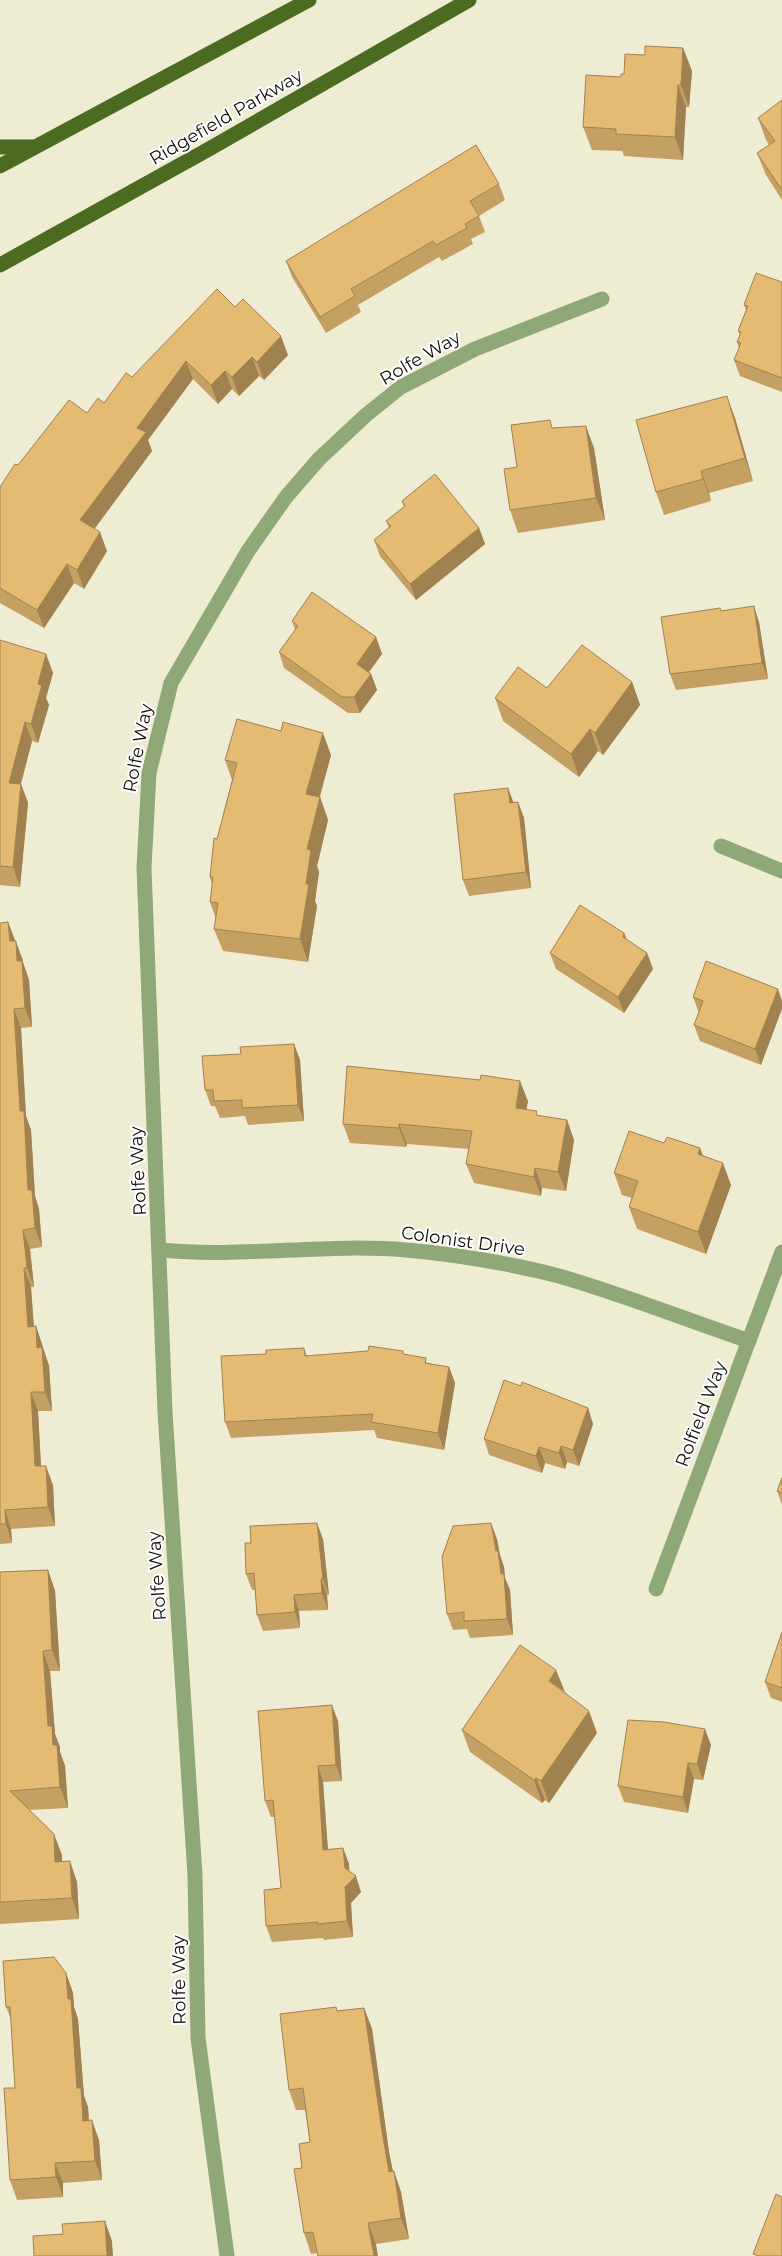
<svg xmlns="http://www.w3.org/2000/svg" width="782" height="2256" font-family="Montserrat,sans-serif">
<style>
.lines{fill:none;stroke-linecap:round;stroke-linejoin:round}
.minor{stroke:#8fa878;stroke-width:15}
.major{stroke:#4a6b20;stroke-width:15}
.wall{fill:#c5a063}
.shaded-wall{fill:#a08250}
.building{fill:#e5ba73;stroke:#a08250}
.labels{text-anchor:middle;stroke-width:4;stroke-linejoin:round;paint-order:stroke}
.street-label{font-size:18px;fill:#0f0e06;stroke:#fff}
</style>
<rect width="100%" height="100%" fill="#eeedd3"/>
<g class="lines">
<g class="minor">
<path d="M721,846L782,871"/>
<path d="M161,1250C242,1258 325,1243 406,1250C454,1254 513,1264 559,1276C622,1294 687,1320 749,1341"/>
<path d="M656,1589L782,1252"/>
<path d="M227,2256L198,2038L195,1875L165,1412L144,868L149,773L171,683L248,551L286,497L319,459L366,415L401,387L475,349L602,299"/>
</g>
<g class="major">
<path d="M0,147H33"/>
<path d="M0,166L309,0"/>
<path d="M0,265L209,149L469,0"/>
</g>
</g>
<g class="wall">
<path d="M683,48L692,71L689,107H686L683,160L624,156L622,151L592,150L583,127L621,77L645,55Z"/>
<path d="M782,100V200L766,175L757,153L769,145L766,140L758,118Z"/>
<path d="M499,184L505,200L479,216L485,232L471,239L473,244L442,261L439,257L358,305L361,312L326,333L292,277L286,261Z"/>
<path d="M782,282V392L740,376L734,360L739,348L737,342L740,335L738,331L746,310L744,305Z"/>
<path d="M235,307L288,355L264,380L259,376L239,396L232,389L218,404L193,379L148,440L152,451L94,529L107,551L84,589L74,583L44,628L0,603V487L18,465L87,413L104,403L132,377Z"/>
<path d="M735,418L753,481L709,493L711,501L664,515L656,492Z"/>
<path d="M554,428L594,448L605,520L518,533L510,510L517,467Z"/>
<path d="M402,501L479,528L485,544L416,600L380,556L374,540L389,528L386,521L404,507Z"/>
<path d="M721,611L759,622L768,679L676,690L670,674Z"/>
<path d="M292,621L376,637L382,654L369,672L371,674L377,690L360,713H348L284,668L279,652L295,630Z"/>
<path d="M0,640L46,654L53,673L46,698L49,705L38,743L32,741L21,784L28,803L20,887L0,885Z"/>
<path d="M632,682L640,705L603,755L598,751L579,777L503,721L495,698L547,688Z"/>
<path d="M331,755L320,797L328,820L317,866L319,872L315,901L317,906L308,962L223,951L214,929L216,919L210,902L212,884L210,877L217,839L232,780L225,760Z"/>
<path d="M508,788L513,802H518L524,818L531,888L469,896L463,880Z"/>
<path d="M8,922L23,960V963L29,980L32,1027L21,1028L26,1116L31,1130L35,1196L39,1209L42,1247L30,1249L34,1287H31L34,1326H36L49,1366L52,1411H38L41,1466L53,1485L55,1526L11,1529L12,1543L0,1544V923Z"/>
<path d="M624,933L627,940L647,953L653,969L624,1013L556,969L550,953Z"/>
<path d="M693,997L782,1001L761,1065L700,1041L694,1025L699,1013Z"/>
<path d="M294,1044L300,1060L304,1121L248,1125L245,1116L220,1118L215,1106H211L205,1090L241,1054Z"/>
<path d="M480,1080L528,1101L526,1109L538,1116L567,1120L574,1140L566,1191L542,1188L541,1196L474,1183L466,1164L469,1149L407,1144L406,1147L350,1143L343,1124Z"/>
<path d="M703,1156L731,1185L706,1254L637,1229L629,1207L632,1198L622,1195L614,1173Z"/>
<path d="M304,1348L307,1356L403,1354L428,1363L449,1367L455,1383L444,1450L377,1438L374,1430L231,1438L225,1422Z"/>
<path d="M588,1408L593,1424L579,1466L567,1462L565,1469L545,1463L542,1473L489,1455L484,1439Z"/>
<path d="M782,1478V1505L777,1491Z"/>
<path d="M323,1539L329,1595H327L328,1610L299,1611L300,1628L263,1631L257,1615L255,1590H252L246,1574Z"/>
<path d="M497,1539L500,1555L504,1567L505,1578L510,1590L513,1635L470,1638L467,1629L453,1630L447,1614Z"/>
<path d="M48,1570L55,1591L60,1671H50L55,1734L60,1747V1752L65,1766L68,1808L30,1810L62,1855V1861L77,1882L79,1919L0,1924V1572Z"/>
<path d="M782,1632V1702L771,1698L765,1682Z"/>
<path d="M565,1692L597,1733L549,1803L545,1800L542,1803L470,1752L462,1730Z"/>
<path d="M338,1721L342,1781L323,1782L328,1850L343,1848L349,1864V1871L361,1892L351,1903L353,1937L324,1940L323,1938L272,1942L266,1926L281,1888L275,1817H271L265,1801Z"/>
<path d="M711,1745L703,1780L694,1779L688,1813L624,1802L618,1786Z"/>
<path d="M66,1973L73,1993L74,2007L78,2019L84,2096L88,2107L89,2120L99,2140L102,2180L63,2183V2197L17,2200L10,2180L15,2088L11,2019L6,2007Z"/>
<path d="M364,2008L372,2029L389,2152L393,2171L401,2192L409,2239L311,2254L304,2233L302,2168L310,2142L305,2110H296L289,2090L338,2011Z"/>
</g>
<g class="shaded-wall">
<path d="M683,48L692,71L689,107L681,85Z"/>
<path d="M678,85L686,107L683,160L675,137Z"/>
<path d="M281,336L288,355L264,380L257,362Z"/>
<path d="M252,357L259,376L239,396L232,377Z"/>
<path d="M186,361L193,379L148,440L152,451L87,539L80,520L137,428Z"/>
<path d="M225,371L232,389L218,404L211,385Z"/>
<path d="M727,396L735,418L753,481L745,458Z"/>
<path d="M586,426L594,448L605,520L596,498Z"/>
<path d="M701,471L709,493L711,501L703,479Z"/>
<path d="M479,528L485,544L416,600L410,584Z"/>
<path d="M100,532L107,551L84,589L77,570Z"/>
<path d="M67,564L74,583L44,628L37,610Z"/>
<path d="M754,606L759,622L768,679L762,663Z"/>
<path d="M376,637L382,654L363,680L357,664Z"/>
<path d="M46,654L53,673L46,698L49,705L38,743L31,724L38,684Z"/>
<path d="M371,674L377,690L360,713L354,697Z"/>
<path d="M632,682L640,705L603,755L595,733Z"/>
<path d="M25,722L32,741L16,802L9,783Z"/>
<path d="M590,729L598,751L579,777L571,754Z"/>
<path d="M323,733L331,755L314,816L306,794Z"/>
<path d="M21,784L28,803L20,887L13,867Z"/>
<path d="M508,788L514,804L510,803Z"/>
<path d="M320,797L328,820L317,866L319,872L315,901L317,906L308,962L300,939L306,884L307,849Z"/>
<path d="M518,802L524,818L531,888L526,872Z"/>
<path d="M8,922L15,941H10Z"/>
<path d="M624,933L630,949L623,937Z"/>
<path d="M16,941L29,980L32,1027L25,1008L17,961Z"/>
<path d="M647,953L653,969L624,1013L618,997Z"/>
<path d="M778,989L782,1001V1009L761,1065L755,1049Z"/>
<path d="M14,1009L21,1028L26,1116L31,1130L35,1196L39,1209L42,1247L35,1228L28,1190L20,1111Z"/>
<path d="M294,1044L300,1060L304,1121L298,1105Z"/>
<path d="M520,1081L528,1101L523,1127L516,1108Z"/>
<path d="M567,1120L574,1140L566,1191L558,1172Z"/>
<path d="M399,1124L407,1144L406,1147L399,1128Z"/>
<path d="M700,1148L709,1171L698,1154Z"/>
<path d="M723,1163L731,1185L706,1254L698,1232Z"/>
<path d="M535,1168L542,1188L541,1196L534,1177Z"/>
<path d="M23,1230L30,1249L34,1287L27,1268Z"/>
<path d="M24,1268L31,1287L35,1346L28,1327Z"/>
<path d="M36,1326L49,1366L52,1411L45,1392L37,1348Z"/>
<path d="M449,1367L455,1383L444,1450L438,1433Z"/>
<path d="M31,1392L38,1411L42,1485L35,1466Z"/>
<path d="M588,1408L593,1424L579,1466L573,1450Z"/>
<path d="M561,1446L567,1462L565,1469L559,1453Z"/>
<path d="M539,1447L545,1463L542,1473L536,1456Z"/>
<path d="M46,1466L53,1485L55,1526L48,1507Z"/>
<path d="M5,1510L11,1529L12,1543L6,1524Z"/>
<path d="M317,1523L323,1539L329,1595L323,1579Z"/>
<path d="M491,1523L497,1539L500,1555L504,1567L505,1578L510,1590L513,1635L507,1619L501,1574Z"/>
<path d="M48,1570L55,1591L60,1671L52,1650Z"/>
<path d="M321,1579L327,1595L328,1610L322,1593Z"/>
<path d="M294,1595L299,1611L300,1628L295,1612Z"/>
<path d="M43,1651L50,1671L55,1734L60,1747V1752L65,1766L68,1808L60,1787L53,1745L48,1726Z"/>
<path d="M556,1670L565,1692L549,1681Z"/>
<path d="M332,1705L338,1721L342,1781L336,1765Z"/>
<path d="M589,1711L597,1733L549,1803L541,1781Z"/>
<path d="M705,1729L711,1745L703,1780L697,1764Z"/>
<path d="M688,1763L694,1779L688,1813L683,1797Z"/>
<path d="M318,1766L323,1782L329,1866L323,1850Z"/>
<path d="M536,1778L545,1800L542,1803L534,1780Z"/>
<path d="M54,1834L62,1855V1882L55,1862Z"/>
<path d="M343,1848L349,1864L350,1882L356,1876L361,1892L351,1903L353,1937L347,1921Z"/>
<path d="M70,1861L77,1882L79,1919L72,1898Z"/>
<path d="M66,1973L73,1993L74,2007L78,2019L84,2096L88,2107L90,2140L83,2121L77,2088L68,1999Z"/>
<path d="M364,2008L372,2029L389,2152L397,2193L389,2172L382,2131Z"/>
<path d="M92,2120L99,2140L102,2180L95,2161Z"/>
<path d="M55,2163L63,2183V2197L56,2177Z"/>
<path d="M394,2171L401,2192L409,2239L401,2218Z"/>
<path d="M105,2221L112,2241L113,2256H107Z"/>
<path d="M368,2223L376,2244L378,2256H374Z"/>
</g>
<g class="building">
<path d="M645,46L683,48L681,85H678L675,137L616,134V129L583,127L586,75L621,77V74H624L625,54L645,55Z"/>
<path d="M782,100V190L757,153L775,141L758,118Z"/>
<path d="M476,145L499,184L470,201L479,216L465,224L467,228L436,245L433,241L351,289L355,296L320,317L286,261Z"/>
<path d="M756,273L782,282V378L734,360L741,343L737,342L741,332L738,331L748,306L744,305Z"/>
<path d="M217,289L235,307L243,299L281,336L257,362L252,357L232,377L225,371L211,385L186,361L137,428L146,432L80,520L100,532L77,570L67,564L37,610L0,588V487L15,464L18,465L69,400L87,413L98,398L104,403L126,373L132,377Z"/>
<path d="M727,396L745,458L701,471L703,479L656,492L636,420Z"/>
<path d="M550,420L552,428L586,426L596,498L510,510L504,469L517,467L511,425Z"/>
<path d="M435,474L479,528L410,584L374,540L391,526L386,521L405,506L402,501Z"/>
<path d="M312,592L376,637L357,664L371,674L354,697H342L279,652L298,626L292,621Z"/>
<path d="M754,606L762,663L670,674L661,617L720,608L721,611Z"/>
<path d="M0,640L46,654L38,684L42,685L31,724L25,722L9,783L21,784L13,867L0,866Z"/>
<path d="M582,645L632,682L595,733L590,729L571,754L495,698L518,667L547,688Z"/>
<path d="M237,719L281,731L283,722L323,733L306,794L320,797L307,849L311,850L306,884H309L300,939L214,929L218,903L210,902L213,877H210L214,838L217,839L237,763L225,760Z"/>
<path d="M508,788L510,803L518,802L526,872L463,880L454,794Z"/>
<path d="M580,905L624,933L623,937L647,953L618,997L550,953Z"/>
<path d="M8,922L10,941H16L17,961H22L25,1008L14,1009L20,1111H24L28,1190H32L35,1228L23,1230L27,1268H24L28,1327L36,1326L37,1348L42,1347L45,1392H31L35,1466H46L48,1507L5,1510L6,1524H0V923Z"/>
<path d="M706,961L778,989L755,1049L694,1025L703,1001L693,997Z"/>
<path d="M294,1044L298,1105L242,1108V1100L214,1101L213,1090H205L202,1056L241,1054L240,1047Z"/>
<path d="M347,1066L480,1080L481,1075L520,1081L516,1108L537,1111L536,1115L567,1120L558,1172L535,1168L534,1177L466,1164L472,1131L399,1124V1128L343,1124Z"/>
<path d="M629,1131L664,1143L667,1137L700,1148L698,1154L723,1163L698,1232L629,1207L638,1181L614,1173Z"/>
<path d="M369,1346L403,1351V1354L426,1358L425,1363L449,1367L438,1433L371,1422L373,1414L225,1422L221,1356L266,1354V1350L304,1348L305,1356L368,1351Z"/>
<path d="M504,1380L521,1386L522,1382L588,1408L573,1450L561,1446L559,1453L539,1447L536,1456L484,1439Z"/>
<path d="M782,1478V1493L777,1491Z"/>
<path d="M317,1523L323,1579H321L322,1593L294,1595L295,1612L257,1615L254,1573L246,1574L245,1543H251L250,1526Z"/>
<path d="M491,1523L496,1551H498L501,1574H504L507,1619L464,1621V1612L447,1614L442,1557L453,1526Z"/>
<path d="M48,1570L52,1650L43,1651L48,1726H52L53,1745H57L60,1787L10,1791L54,1834L55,1862L70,1861L72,1898L0,1902V1572Z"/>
<path d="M782,1632V1688L765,1682Z"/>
<path d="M520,1645L556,1670L549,1681L589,1711L541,1781L536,1778L534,1780L462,1730Z"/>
<path d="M332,1705L336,1765L318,1766L323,1850L343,1848L345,1868L356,1876L345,1887L347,1921L318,1924V1922L266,1926L264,1890L281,1888L273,1800L265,1801L258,1711Z"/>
<path d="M628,1720L664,1722L705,1729L697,1764L688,1763L683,1797L618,1786Z"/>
<path d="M54,1957L66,1973L68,1999H71L77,2088H81L83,2121L92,2120L95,2161L55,2163L56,2177L10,2180L4,2088H15L10,2007H6L3,1961Z"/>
<path d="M336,2007L337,2011L364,2008L382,2131L389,2172L394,2171L401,2218L368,2223L374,2256H318L313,2232L304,2233L294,2169L302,2168L299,2144L310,2142L303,2088L289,2090L280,2014Z"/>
<path d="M776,2194L782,2197V2256H759L753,2254Z"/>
<path d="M105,2221L107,2256H34L33,2236L63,2234L62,2224Z"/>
</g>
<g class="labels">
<g class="street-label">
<text transform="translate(226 117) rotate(-30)" y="6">Ridgefield Parkway</text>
<text transform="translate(420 358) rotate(-30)" y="6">Rolfe Way</text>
<text transform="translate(138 748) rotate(-79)" y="6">Rolfe Way</text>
<text transform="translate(138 1171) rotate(-93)" y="6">Rolfe Way</text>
<text transform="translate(463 1241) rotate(8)" y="6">Colonist Drive</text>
<text transform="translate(701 1414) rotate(-69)" y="6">Rolfield Way</text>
<text transform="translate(157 1576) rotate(-94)" y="6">Rolfe Way</text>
<text transform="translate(179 1980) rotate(-91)" y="6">Rolfe Way</text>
</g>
</g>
</svg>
